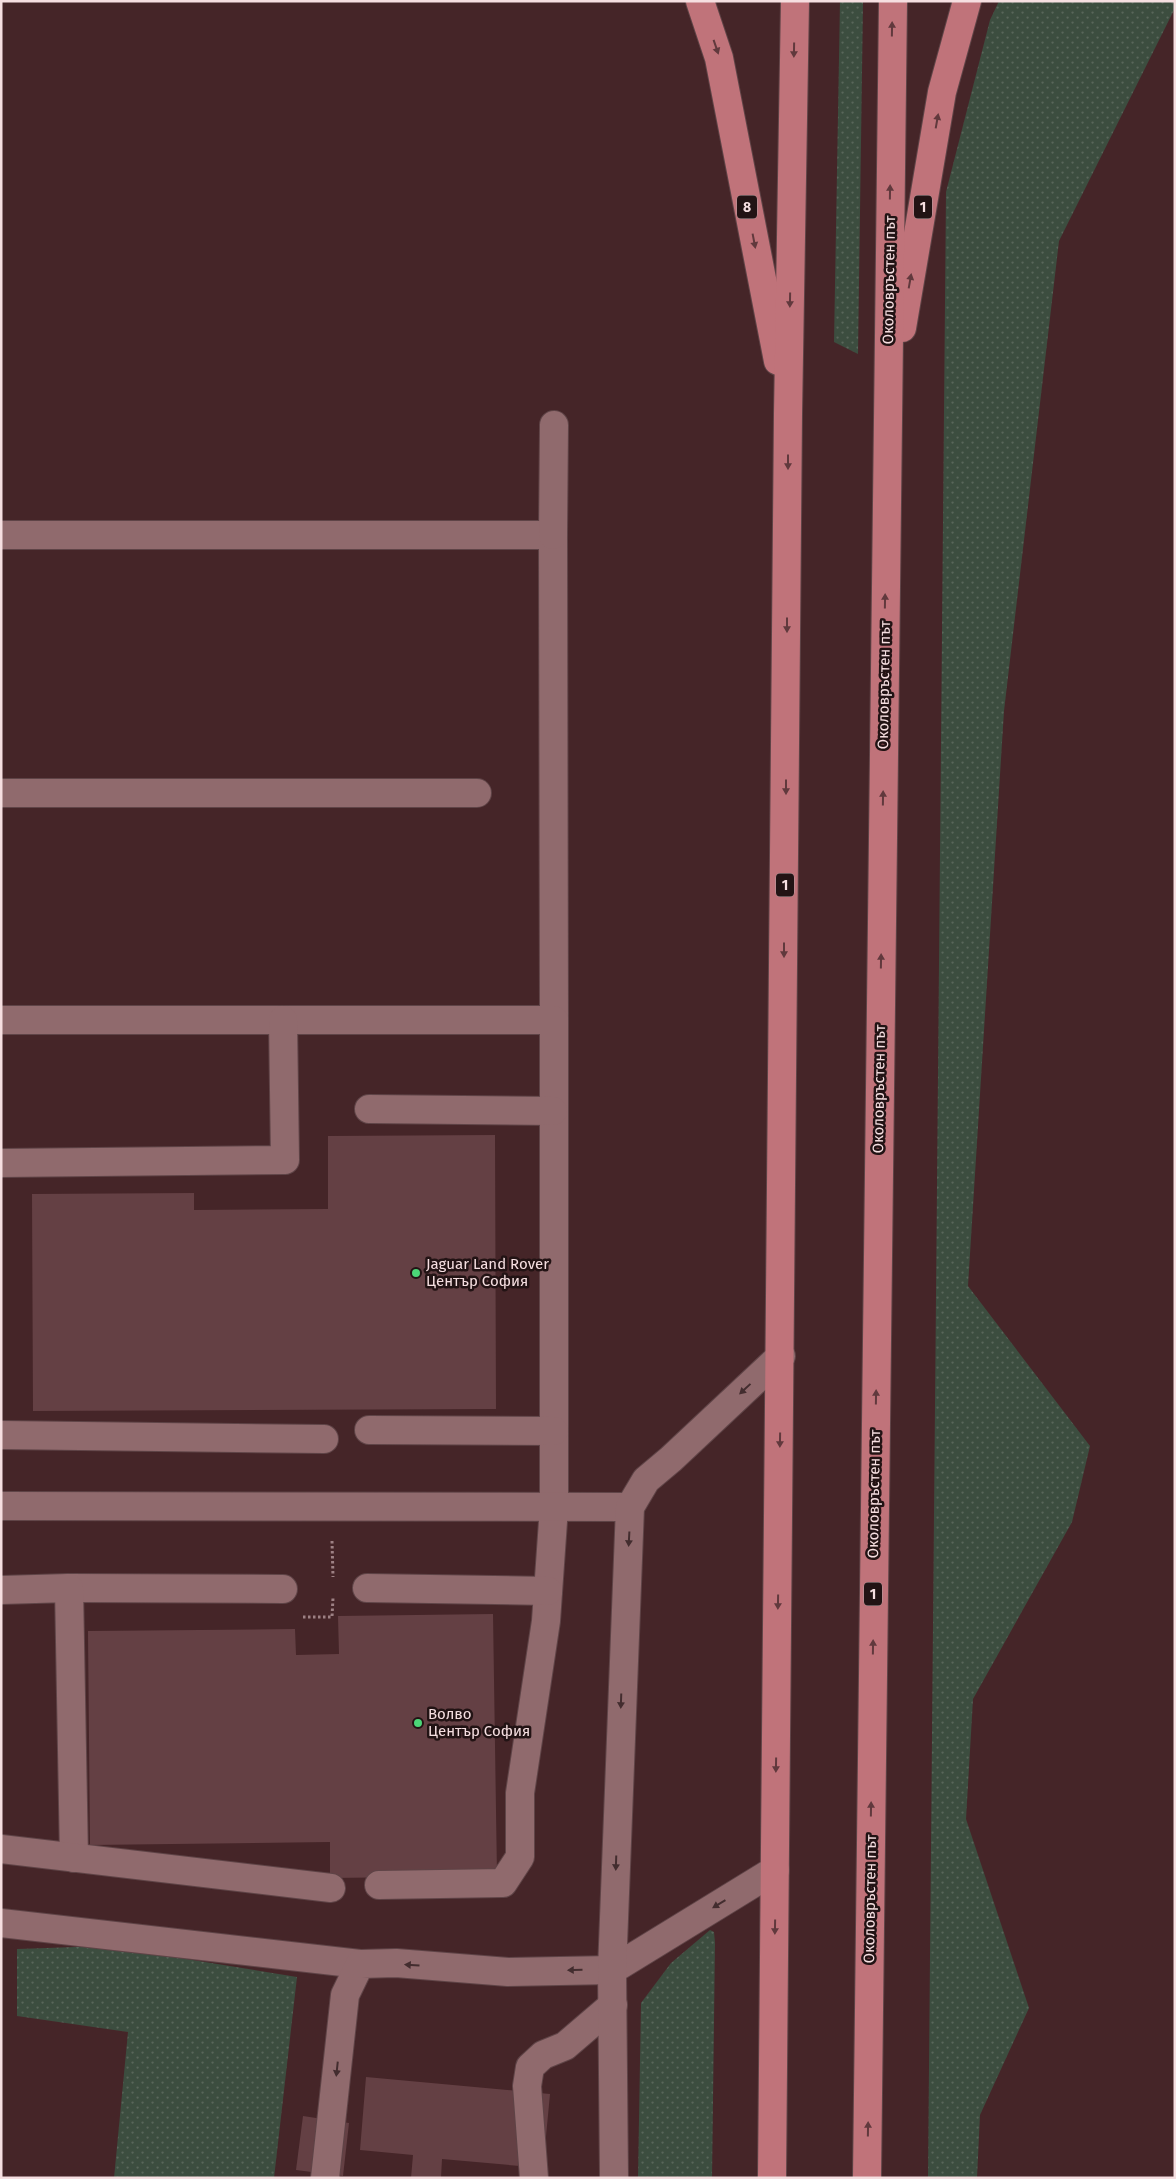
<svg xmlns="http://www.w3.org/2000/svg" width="1176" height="2179" font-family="'Fira Sans',sans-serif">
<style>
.grass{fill:url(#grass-dots)}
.building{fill:#644044}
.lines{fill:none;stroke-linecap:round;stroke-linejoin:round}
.minor-casing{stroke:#5f4447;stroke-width:30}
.highway-casing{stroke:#5f4447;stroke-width:30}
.path{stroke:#9d8184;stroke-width:3;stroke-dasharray:2.5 2.5;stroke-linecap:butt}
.minor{stroke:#906a6d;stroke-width:28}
.highway{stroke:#c0737a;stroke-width:28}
.oneway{fill:#61393d}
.oneway2{fill:#432d2f}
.poi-dot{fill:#4bd677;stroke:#221314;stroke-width:2}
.labels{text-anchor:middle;stroke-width:5;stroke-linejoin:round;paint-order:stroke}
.shield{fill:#221314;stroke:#b6a2a4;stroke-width:1}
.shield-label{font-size:14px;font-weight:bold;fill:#f6dfe1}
.street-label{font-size:15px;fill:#f6dfe1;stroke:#221314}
.poi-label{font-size:15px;fill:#f6dfe1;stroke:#221314;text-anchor:start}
</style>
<defs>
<pattern id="grass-dots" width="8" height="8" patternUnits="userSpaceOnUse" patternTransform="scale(1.25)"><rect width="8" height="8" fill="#3c4d3f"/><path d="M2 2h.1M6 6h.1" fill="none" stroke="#59665a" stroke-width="1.8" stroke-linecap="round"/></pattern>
</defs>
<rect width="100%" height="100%" fill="#452528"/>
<g class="grass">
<path d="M840,1H863L858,354L834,342Z"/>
<path d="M999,1H1175V8L1059,241L1004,711L968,1286L1090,1446L1072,1522L973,1699L966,1819L1029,2008L980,2115L977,2178H928L946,192L990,20Z"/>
<path d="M710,1930L714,1932L715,1943L712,2178H638L641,2003L671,1963Z"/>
<path d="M106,1946L297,1977L274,2178H114L128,2032L17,2016V1949Z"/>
</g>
<g class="building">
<path d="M495,1135L496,1409L33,1411L32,1194L194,1193V1210L328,1209V1136Z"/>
<path d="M493,1614L497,1876L330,1878V1842L90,1845L88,1631L295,1629L296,1655L339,1654L338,1616Z"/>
<path d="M366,2077L550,2094L543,2168L442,2159L441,2178H411L413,2155L360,2150Z"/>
<path d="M303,2116L349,2123L343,2176L296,2170Z"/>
</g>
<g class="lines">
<g class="minor-casing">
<g id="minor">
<path d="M1,535H553L554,1020"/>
<path d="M553,535L554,425"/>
<path d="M1,793H477"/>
<path d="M1,1020H554V1507L546,1621L520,1793V1857L503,1883L379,1885"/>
<path d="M369,1109L553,1111"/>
<path d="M1,1163L285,1160L283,1020"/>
<path d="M369,1430L554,1431"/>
<path d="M1,1435L324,1439"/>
<path d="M1,1506L630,1507"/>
<path d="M69,1588L283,1589"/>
<path d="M367,1588L548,1591"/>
<path d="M1,1590L69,1588L74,1858"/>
<path d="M1,1849L331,1888"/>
<path d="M1,1923L360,1964"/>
<path d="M325,2178L345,1995L360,1964L396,1963L508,1972L612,1970L775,1870"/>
<path d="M534,2178L527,2086L530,2067L543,2055L565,2046L613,2005"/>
<path d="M614,2178L612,1970L630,1507L646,1480L671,1459L781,1356"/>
</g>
</g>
<g class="highway-casing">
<g id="highway">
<path d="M700,1L719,58L778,361"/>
<path d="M902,328L942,92L967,1"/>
<path d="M772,2178L788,414L795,1"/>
<path d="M867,2178L893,1"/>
</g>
</g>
<g class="path">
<path d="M332,1541L333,1577"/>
<path d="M303,1617H332L333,1598"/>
</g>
<use href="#minor" class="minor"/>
<use href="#highway" class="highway"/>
</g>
<defs><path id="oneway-solid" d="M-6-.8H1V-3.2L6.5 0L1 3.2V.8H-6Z" transform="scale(1.25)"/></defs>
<g class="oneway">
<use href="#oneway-solid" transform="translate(892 29) rotate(-89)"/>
<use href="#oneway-solid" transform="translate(716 47) rotate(71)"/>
<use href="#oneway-solid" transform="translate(794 50) rotate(91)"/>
<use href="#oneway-solid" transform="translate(937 121) rotate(-80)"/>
<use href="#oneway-solid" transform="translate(890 192) rotate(-89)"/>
<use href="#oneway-solid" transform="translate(754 241) rotate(79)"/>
<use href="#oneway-solid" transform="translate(910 281) rotate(-80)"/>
<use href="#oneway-solid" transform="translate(790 300) rotate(91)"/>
<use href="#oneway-solid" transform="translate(788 462) rotate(90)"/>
<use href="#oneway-solid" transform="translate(885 601) rotate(-89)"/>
<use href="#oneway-solid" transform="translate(787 625) rotate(90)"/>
<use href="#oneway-solid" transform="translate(786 787) rotate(90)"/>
<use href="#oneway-solid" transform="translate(883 798) rotate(-89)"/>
<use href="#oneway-solid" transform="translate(784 950) rotate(90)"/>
<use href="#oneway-solid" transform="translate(881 961) rotate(-89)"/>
<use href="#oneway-solid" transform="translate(876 1397) rotate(-89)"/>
<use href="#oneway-solid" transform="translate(780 1440) rotate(91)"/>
<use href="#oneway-solid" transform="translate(778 1602) rotate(91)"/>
<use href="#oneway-solid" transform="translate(873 1647) rotate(-89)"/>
<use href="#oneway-solid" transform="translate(776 1765) rotate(91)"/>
<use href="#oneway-solid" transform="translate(871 1809) rotate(-89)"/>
<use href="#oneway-solid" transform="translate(775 1927) rotate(91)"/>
<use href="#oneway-solid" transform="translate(868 2129) rotate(-89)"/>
</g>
<g class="oneway2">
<use href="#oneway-solid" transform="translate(745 1389) rotate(137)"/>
<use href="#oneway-solid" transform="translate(629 1539) rotate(93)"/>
<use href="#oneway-solid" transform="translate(621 1701) rotate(92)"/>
<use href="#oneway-solid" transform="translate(616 1863) rotate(92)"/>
<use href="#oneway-solid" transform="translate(719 1904) rotate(149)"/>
<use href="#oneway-solid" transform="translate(412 1965) rotate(-176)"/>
<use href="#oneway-solid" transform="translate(575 1970) rotate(179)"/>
<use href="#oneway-solid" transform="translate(337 2069) rotate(96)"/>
</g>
<g class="poi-dot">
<circle cx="416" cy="1273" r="5"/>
<circle cx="418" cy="1723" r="5"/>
</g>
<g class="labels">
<g class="shield">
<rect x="737" y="195.5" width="20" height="23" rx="4"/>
<rect x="914" y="195.5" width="18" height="23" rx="4"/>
<rect x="776" y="873.5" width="18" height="23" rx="4"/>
<rect x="864" y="1582.5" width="18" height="23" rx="4"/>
</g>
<g class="shield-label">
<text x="747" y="212">8</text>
<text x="923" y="212">1</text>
<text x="785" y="890">1</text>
<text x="873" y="1599">1</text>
</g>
<g class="street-label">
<text transform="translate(889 280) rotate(-89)" y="5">Околовръстен път</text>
<text transform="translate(884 685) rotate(-89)" y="5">Околовръстен път</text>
<text transform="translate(879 1089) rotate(-89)" y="5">Околовръстен път</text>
<text transform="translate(874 1494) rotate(-89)" y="5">Околовръстен път</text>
<text transform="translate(870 1899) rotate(-89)" y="5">Околовръстен път</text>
</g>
<g class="poi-label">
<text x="426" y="1269">Jaguar Land Rover<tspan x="426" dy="17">Център София</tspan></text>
<text x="428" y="1719">Волво<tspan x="428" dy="17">Център София</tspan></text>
</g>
</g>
<rect width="1176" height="2179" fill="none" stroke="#f6dfe1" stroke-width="5"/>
</svg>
